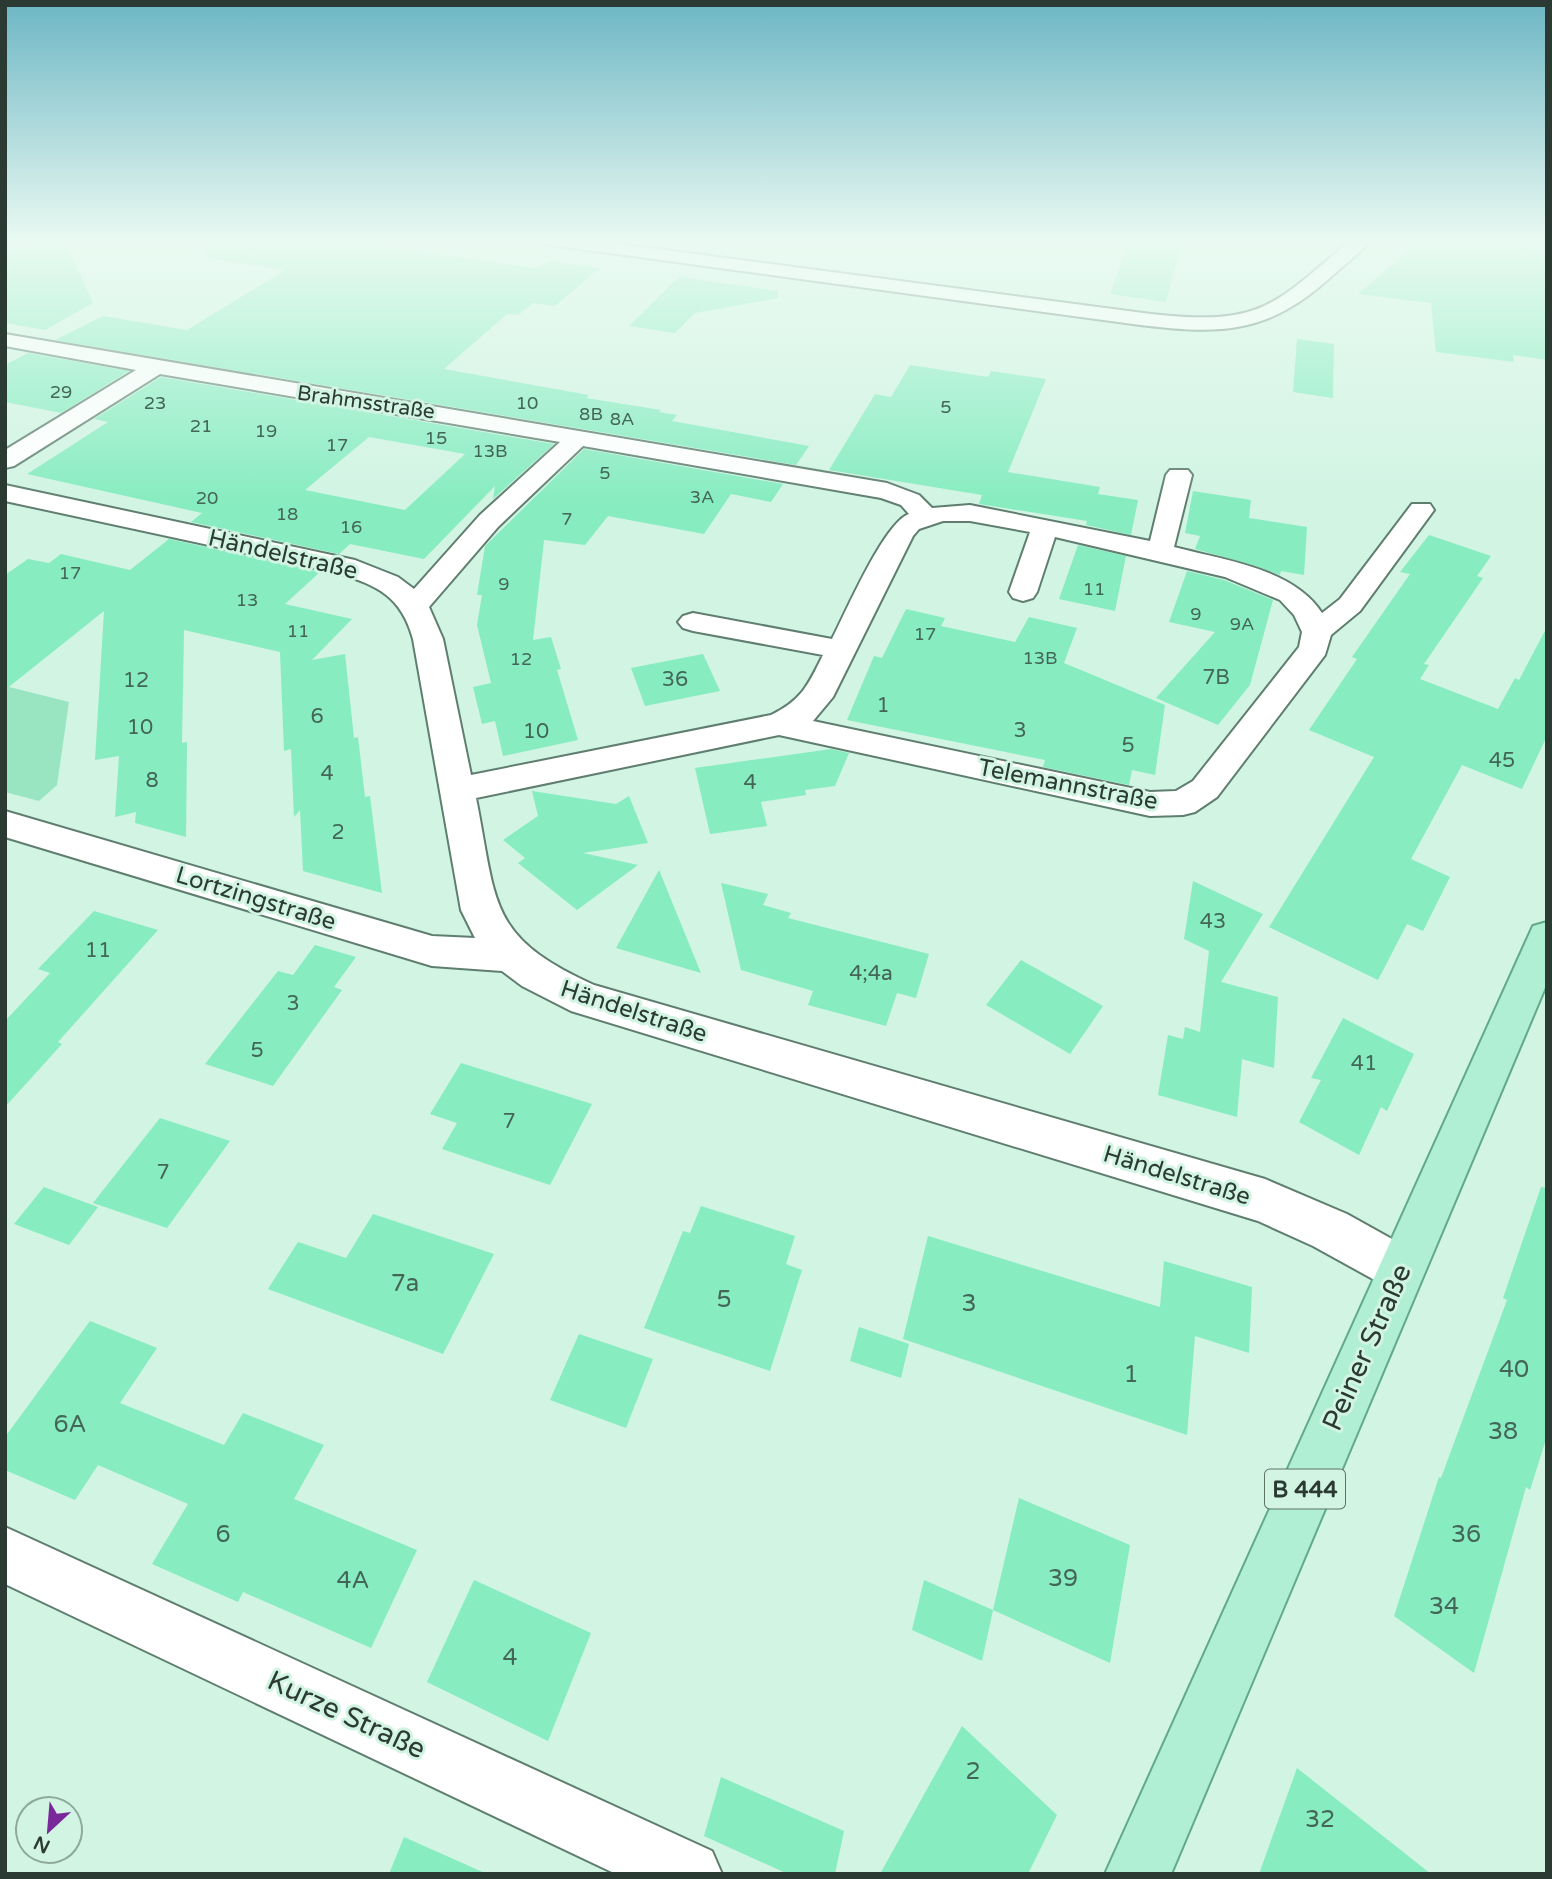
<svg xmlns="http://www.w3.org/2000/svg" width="1552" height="1879" font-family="'Varela Round',sans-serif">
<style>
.green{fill:#99e5c2}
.building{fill:#87ecc0;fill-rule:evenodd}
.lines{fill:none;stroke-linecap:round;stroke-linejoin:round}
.minor-casing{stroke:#5f7e6f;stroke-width:4}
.major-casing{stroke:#61a98a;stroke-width:4}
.minor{fill:#fff;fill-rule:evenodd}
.major{fill:#b1efd5;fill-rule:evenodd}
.labels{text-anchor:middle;stroke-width:6;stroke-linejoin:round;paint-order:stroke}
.far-number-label{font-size:18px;fill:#436657}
.far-street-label{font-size:21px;fill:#2c3a34;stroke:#d1f4e3}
.number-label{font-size:21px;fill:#436657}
.shield{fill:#d1f4e3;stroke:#5e7268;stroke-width:2}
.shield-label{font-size:23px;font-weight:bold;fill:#2c3a34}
.street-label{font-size:24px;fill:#2c3a34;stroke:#d1f4e3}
.near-number-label{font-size:24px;fill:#436657}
.near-street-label{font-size:28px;fill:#2c3a34;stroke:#d1f4e3}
</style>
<rect width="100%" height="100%" fill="#d1f4e3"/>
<path class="green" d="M5,686L69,702L57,785L39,801L5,792Z"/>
<g class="building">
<path d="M207,239H329L534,268L552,261L600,268L555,306L533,303L518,315L507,314L444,369L589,395L586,398L661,410L659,412L677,415L672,421L809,446L796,465L55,340L103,316L187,330L285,270L206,258Z"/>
<path d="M1130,239H1183L1166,302L1110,294Z"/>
<path d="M1422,239H1547V360L1513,355L1514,362L1436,352L1431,303L1358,294Z"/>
<path d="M44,244L68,247L93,303L45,330L5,323V255L21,247Z"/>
<path d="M679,277L778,291V298L695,313L675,333L629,326Z"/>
<path d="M1297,339L1334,344L1333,398L1293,392Z"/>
<path d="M28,353L129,371L61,413L5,402V365Z"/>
<path d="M910,365L988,377L991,371L1046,379L1008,472L1100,487L1098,494L1138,500L1131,535L1086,525L1087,521L979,504L982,495L829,470L875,394L891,397Z"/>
<path d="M161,377L554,444L493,499L495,486L424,559L350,544L339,554L191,522L202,513L27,474L108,422L94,419ZM369,437L465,454L405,510L305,490Z"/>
<path d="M584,449L783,484L771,502L731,494L704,534L608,516L585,545L544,540L533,640L551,637L561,669L557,670L578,740L503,756L495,721L482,724L473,687L491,683L477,625L482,595H477L485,546Z"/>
<path d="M1193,491L1251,500L1249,518L1307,527L1304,575L1281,571L1280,575L1256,566L1195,549L1200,536L1185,533Z"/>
<path d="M1429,535L1491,556L1477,576L1483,578L1424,664L1429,665L1420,679L1498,709L1515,678L1519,680L1547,627V736L1522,789L1462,765L1411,859L1450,877L1423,931L1407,924L1378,980L1269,927L1374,757L1309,730L1357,659L1352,657L1410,574L1400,572Z"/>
<path d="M169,539L320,572L285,604L352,619L312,660L345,654L354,738L358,737L365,797L370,796L382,893L303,871L300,810L294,817L291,749L284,751L280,652L184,630L182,743L187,742L186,837L135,823L136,812L115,817L119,756L95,760L104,611L5,690V575L28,559L49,563L61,554L130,570Z"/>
<path d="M1078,545L1126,556L1115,611L1059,599Z"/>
<path d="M1187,571L1224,580L1273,600L1250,685L1218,725L1156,698L1215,632L1169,622Z"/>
<path d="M906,609L945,618L941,626L1015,642L1029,617L1077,628L1064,663L1165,705L1155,775L1132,770L1129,785L1043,767L1045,760L847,720L874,656L882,658Z"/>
<path d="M703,654L720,691L645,706L631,668Z"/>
<path d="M831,749L849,753L835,786L805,790L806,795L761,802L767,826L710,834L695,768Z"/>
<path d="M532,791L616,804L629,796L648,843L583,853L638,865L577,910L518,863L525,858L503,840L538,816Z"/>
<path d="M659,870L701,973L616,948Z"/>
<path d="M1193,881L1263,914L1221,982L1278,997L1274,1068L1242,1059L1237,1117L1158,1095L1168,1035L1183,1039L1185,1027L1200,1032L1209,951L1184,939Z"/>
<path d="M721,883L768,894L763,905L791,913L788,918L929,954L916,998L897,993L886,1026L808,1005L813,991L741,970Z"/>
<path d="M94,911L158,930L58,1042L62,1044L5,1107V1021L50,973L38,969Z"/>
<path d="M315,945L356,957L334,987L342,990L273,1086L205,1064L278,971L293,975Z"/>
<path d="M1021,960L1103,1006L1070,1054L986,1005Z"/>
<path d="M1343,1018L1414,1054L1387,1111L1381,1107L1359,1155L1299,1122L1321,1080L1311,1078Z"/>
<path d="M461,1063L592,1104L550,1185L442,1149L457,1123L430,1114Z"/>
<path d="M160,1118L230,1141L167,1228L93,1203Z"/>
<path d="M44,1187L98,1207L69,1245L14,1224Z"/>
<path d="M1541,1187L1547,1188V1436L1530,1490L1526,1487L1474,1673L1394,1616L1439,1477L1441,1478L1507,1300L1503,1298Z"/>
<path d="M701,1206L795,1236L786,1264L802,1270L770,1371L644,1328L683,1231L690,1233Z"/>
<path d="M373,1214L494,1254L443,1354L268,1289L298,1242L346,1258Z"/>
<path d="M928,1236L1160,1307L1164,1261L1252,1287L1249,1353L1195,1336L1187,1435L903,1339Z"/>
<path d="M90,1321L157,1348L120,1403L224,1445L243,1413L324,1445L294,1499L417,1550L371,1648L243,1592L238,1602L152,1564L188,1504L98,1465L75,1500L5,1470V1437Z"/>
<path d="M859,1327L909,1344L901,1378L850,1361Z"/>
<path d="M579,1334L653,1359L626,1428L550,1400Z"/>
<path d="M1019,1498L1130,1545L1110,1663L993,1610Z"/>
<path d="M474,1580L591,1633L548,1741L427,1682Z"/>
<path d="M924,1580L993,1610L982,1661L912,1630Z"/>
<path d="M962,1726L1057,1815L1028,1874H880Z"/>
<path d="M1297,1768L1431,1874H1259Z"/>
<path d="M721,1777L844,1831L835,1874H788L704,1836Z"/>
<path d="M404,1837L487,1874H389Z"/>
</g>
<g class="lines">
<g class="minor-casing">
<g id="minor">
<path d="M534,239H581L1151,314C1261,326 1272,307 1352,239H1371C1361,253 1345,264 1332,276C1266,336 1219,335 1133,324L543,244Z"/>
<path d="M5,334L887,483L919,495L932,508L970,505L1150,541L1166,475L1170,470H1188L1192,475L1174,547C1223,560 1293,568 1322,613L1340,599L1412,504H1430L1434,510L1360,611L1331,635L1325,655L1217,797L1195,812L1183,815L1150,816L779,735L476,798C497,903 487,937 594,985L1265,1179L1347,1214L1417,1253L1424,1270L1417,1287L1400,1294L1313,1246L1258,1221L571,1011L522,986L502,971L432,966L5,837V811L432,936L475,938L461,910L413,639C401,596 378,586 338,573L5,501V485L355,560L398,577L414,589L480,515L560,442L160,374L14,466L5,468V450L136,370L5,346ZM583,446L881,498L901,505L909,514C884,523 846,612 832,639L693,613L683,616L678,622L683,628L693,631L823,655C808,685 802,700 771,715L471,775L443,639L429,607L498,527ZM943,521H970L1030,532L1009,592L1013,598L1023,601L1033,598L1037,592L1055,537L1225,577L1280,600L1294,615L1302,632L1299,647L1193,781L1176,791L1150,792L813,721L833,697L913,536L919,529Z"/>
<path d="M5,1527L712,1851L722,1874H616L5,1584Z"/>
</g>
</g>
<g class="major-casing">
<path id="major" d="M1547,922V983L1171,1874H1105L1528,937L1533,926Z"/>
</g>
<use href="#minor" class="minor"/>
<use href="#major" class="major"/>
</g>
<linearGradient id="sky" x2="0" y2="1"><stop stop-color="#6cb6c4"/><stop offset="0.48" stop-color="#eafaf2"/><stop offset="1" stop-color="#eafaf2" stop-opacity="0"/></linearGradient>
<rect width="1552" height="502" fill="url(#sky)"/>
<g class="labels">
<g class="far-number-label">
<text x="61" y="398">29</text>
<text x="155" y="409">23</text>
<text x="527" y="409">10</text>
<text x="946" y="413">5</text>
<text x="591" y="420">8B</text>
<text x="622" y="425">8A</text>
<text x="201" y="432">21</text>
<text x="266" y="437">19</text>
<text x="436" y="444">15</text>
<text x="337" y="451">17</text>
<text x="490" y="457">13B</text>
<text x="605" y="479">5</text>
<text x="702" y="503">3A</text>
<text x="207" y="504">20</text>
<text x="287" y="520">18</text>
<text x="567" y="525">7</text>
<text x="351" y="533">16</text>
<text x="70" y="579">17</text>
<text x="504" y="590">9</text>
<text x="1094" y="595">11</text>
<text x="247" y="606">13</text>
<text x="1196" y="620">9</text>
<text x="1242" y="630">9A</text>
<text x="298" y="637">11</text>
<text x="925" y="640">17</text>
<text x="1040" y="664">13B</text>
<text x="521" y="665">12</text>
</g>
<g class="far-street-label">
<text transform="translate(366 402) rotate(8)" y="7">Brahmsstraße</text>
</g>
<g class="number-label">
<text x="1216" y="684">7B</text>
<text x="675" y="686">36</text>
<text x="136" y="687">12</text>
<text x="883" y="712">1</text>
<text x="317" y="723">6</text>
<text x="140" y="734">10</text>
<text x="1020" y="737">3</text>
<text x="536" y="738">10</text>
<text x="1128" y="752">5</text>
<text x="1502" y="767">45</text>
<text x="327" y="780">4</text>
<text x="152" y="787">8</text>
<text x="750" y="789">4</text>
<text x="338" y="839">2</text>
<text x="1213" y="928">43</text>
<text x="98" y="957">11</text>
<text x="871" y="980">4;4a</text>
<text x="293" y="1010">3</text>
<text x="257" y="1057">5</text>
<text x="1364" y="1070">41</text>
<text x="509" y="1128">7</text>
<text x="163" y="1179">7</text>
</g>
<rect class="shield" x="1265" y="1469.5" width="80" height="39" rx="5"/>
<g class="shield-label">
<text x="1305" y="1497">B 444</text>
</g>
<g class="street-label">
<text transform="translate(283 554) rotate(13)" y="8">Händelstraße</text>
<text transform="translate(1068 784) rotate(11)" y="8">Telemannstraße</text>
<text transform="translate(256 898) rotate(17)" y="8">Lortzingstraße</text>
<text transform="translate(634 1011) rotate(18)" y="8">Händelstraße</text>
<text transform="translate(1177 1175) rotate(17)" y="8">Händelstraße</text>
</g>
<g class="near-number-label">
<text x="405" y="1291">7a</text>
<text x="724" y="1307">5</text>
<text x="969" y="1311">3</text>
<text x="1514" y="1377">40</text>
<text x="1131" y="1382">1</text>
<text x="70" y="1432">6A</text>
<text x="1503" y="1439">38</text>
<text x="223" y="1542">6</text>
<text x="1466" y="1542">36</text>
<text x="1063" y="1586">39</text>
<text x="353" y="1588">4A</text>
<text x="1444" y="1614">34</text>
<text x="510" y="1665">4</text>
<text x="973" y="1779">2</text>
<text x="1320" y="1827">32</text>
</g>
<g class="near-street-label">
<text transform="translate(1366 1347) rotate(-66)" y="10">Peiner Straße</text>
<text transform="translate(347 1714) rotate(25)" y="10">Kurze Straße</text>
</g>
</g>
<rect width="1552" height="1879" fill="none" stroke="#2c3a34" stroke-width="14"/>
<g transform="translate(49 1830) rotate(206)"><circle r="33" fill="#d1f4e3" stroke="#8faa9d" stroke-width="2"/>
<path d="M0-5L12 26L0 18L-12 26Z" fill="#7a299a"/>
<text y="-10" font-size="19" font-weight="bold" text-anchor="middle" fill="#2c3a34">N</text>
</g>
</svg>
